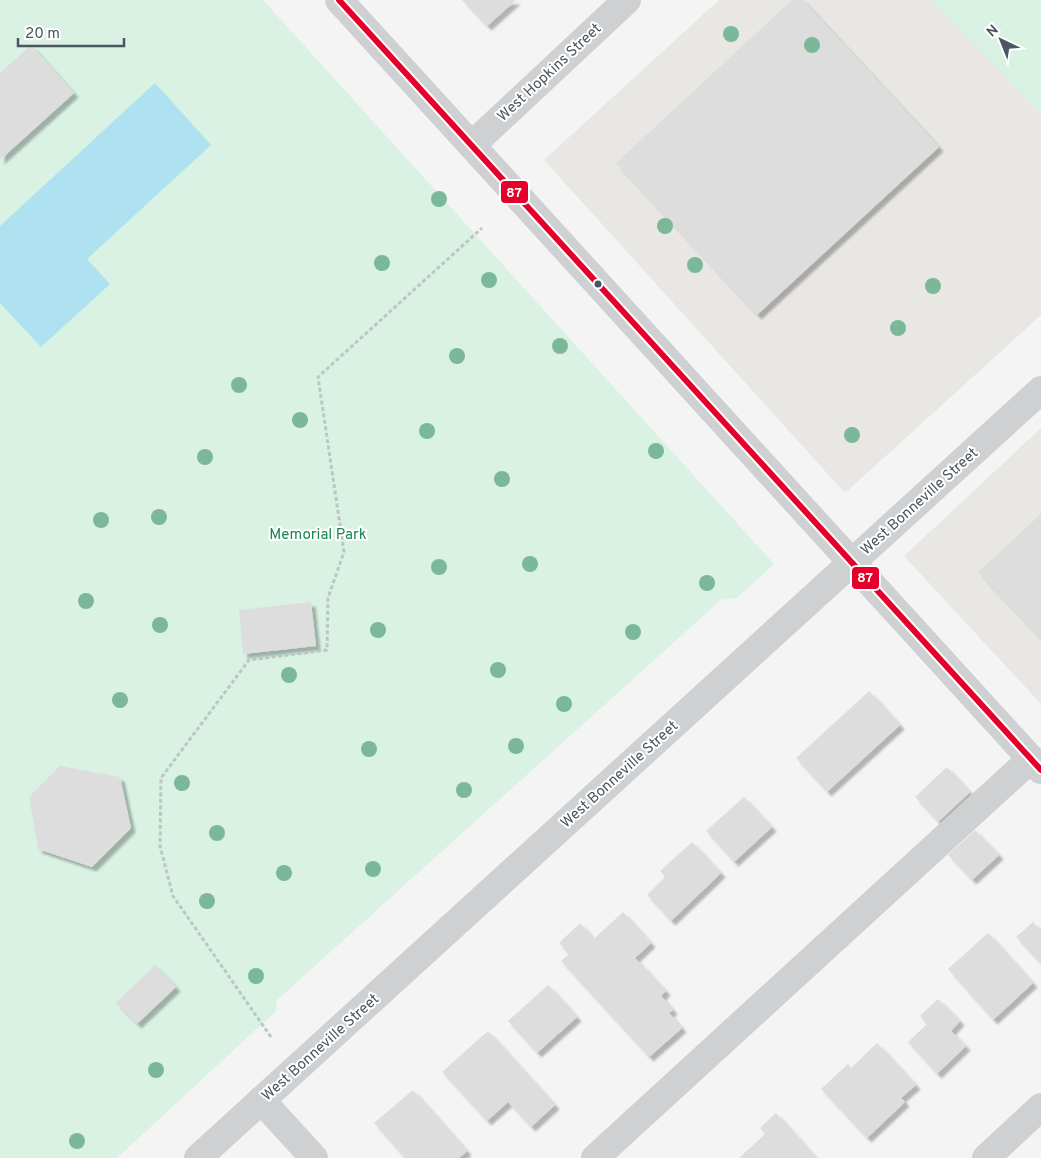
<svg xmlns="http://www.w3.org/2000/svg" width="1041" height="1158" font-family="Overpass,sans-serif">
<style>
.commercial{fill:#e8e7e3}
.green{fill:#d9f2e3}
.water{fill:#aee2f0}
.building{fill:#ddddde;filter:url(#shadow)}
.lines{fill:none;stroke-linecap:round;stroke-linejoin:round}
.path{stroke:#bcc7c4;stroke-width:3;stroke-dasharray:4 2.5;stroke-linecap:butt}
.minor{stroke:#ced0d2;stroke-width:28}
.bus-1-casing{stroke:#fff;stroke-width:10}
.bus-1{stroke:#e4002b;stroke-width:6}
.tree{fill:#7ab899}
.bus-dot{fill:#4a5661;stroke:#fff;stroke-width:2}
.labels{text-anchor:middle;stroke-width:4;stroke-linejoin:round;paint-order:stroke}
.street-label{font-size:15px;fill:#4a5661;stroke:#fff}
.park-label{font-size:15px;fill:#17864f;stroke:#fff}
.line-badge{stroke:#fff;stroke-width:2}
.badge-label{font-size:14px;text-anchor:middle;font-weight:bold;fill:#fff}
</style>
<defs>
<filter id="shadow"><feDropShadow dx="4.5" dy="4.5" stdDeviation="1" flood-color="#0004"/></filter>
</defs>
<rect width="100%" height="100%" fill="#f4f4f4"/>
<g class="commercial">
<path d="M719,0H1041V315L845,493L544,160Z"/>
<path d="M1041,428V704L904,556Z"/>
</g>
<g class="green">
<path d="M0,0H263L774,564L737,598L722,599L277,1000L276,1011L117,1158H0Z"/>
<path d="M931,0H1041V114Z"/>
</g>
<path class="water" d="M155,83L211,145L87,259L110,284L41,347L0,303V226Z"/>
<g class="building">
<path d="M462,0H516L487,26Z"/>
<path d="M792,0H803L939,147L757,315L616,163Z"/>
<path d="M31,45L74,93L0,160V73Z"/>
<path d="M1041,514V639L978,572Z"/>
<path d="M311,602L316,646L243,654L239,610Z"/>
<path d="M869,691L900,725L827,792L796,758Z"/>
<path d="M60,766L120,777L131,828L92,867L38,849L29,797Z"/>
<path d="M947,767L970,792L938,822L915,797Z"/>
<path d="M744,797L772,827L734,862L706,831Z"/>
<path d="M975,830L999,855L972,880L948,855Z"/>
<path d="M692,842L721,873L671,921L647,895L665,877L660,871Z"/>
<path d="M623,912L651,943L635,958L666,991L661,996L673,1010L669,1013L682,1028L649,1057L561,961L569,954L559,943L580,923L594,939Z"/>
<path d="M1033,922L1041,931V964L1016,937Z"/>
<path d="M988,933L1033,983L993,1020L948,969Z"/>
<path d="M155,965L176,987L137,1024L116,1003Z"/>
<path d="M548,985L577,1017L537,1053L508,1021Z"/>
<path d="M938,999L960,1021L951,1031L966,1046L937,1074L908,1042L927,1024L920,1016Z"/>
<path d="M488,1031L555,1105L531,1127L508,1102L487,1121L442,1072Z"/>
<path d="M877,1043L916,1085L901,1098L905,1102L867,1138L821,1089L848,1064L851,1068Z"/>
<path d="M413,1090L467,1151L459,1158H405L374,1123Z"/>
<path d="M776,1113L816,1158H739L765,1134L760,1128Z"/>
</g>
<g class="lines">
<path class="path" d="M271,1037L173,896L160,846L161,778L249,660L327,650L328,598L344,552L318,377L482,228"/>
<g class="minor">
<path d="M339,0L1041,770"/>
<path d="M472,145L627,0"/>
<path d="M261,1100L314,1158"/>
<path d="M198,1158L1041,390"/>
<path d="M595,1158L1031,759"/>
<path d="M986,1158L1041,1107"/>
</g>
<g class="bus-1-casing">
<path id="bus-1" d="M339,0L1041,770"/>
</g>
<use href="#bus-1" class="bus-1"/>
</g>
<g class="tree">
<circle cx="731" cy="34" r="8"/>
<circle cx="812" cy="45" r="8"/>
<circle cx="439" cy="199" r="8"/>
<circle cx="665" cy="226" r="8"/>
<circle cx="382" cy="263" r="8"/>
<circle cx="695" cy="265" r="8"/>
<circle cx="489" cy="280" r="8"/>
<circle cx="933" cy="286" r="8"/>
<circle cx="898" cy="328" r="8"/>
<circle cx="560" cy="346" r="8"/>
<circle cx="457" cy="356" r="8"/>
<circle cx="239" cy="385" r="8"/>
<circle cx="300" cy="420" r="8"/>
<circle cx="427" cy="431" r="8"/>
<circle cx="852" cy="435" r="8"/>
<circle cx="656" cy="451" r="8"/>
<circle cx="205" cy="457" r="8"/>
<circle cx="502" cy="479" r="8"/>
<circle cx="159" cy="517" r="8"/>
<circle cx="101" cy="520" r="8"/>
<circle cx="530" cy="564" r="8"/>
<circle cx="439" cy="567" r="8"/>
<circle cx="707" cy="583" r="8"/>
<circle cx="86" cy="601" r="8"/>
<circle cx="160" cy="625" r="8"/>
<circle cx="378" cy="630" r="8"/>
<circle cx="633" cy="632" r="8"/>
<circle cx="498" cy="670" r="8"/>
<circle cx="289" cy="675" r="8"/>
<circle cx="120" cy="700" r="8"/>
<circle cx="564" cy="704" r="8"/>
<circle cx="516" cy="746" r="8"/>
<circle cx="369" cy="749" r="8"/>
<circle cx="182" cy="783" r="8"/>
<circle cx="464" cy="790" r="8"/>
<circle cx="217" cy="833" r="8"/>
<circle cx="373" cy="869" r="8"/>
<circle cx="284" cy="873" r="8"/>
<circle cx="207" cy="901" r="8"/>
<circle cx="256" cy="976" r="8"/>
<circle cx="156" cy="1070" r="8"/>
<circle cx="77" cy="1141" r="8"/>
</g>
<circle class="bus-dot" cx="598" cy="284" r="4.5"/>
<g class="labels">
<g class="street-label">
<text transform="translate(549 72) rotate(-43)" y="5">West Hopkins Street</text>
<text transform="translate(919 501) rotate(-42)" y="5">West Bonneville Street</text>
<text transform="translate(619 774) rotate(-42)" y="5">West Bonneville Street</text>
<text transform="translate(320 1047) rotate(-42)" y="5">West Bonneville Street</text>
</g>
<g class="park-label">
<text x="318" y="539">Memorial Park</text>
</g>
</g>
<g class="line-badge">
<rect x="500" y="180" width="29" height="24" rx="5" fill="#e4002b"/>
<rect x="851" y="566" width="29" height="24" rx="5" fill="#e4002b"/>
</g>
<g class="badge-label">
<text x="514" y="197">87</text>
<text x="865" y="582">87</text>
</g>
<g transform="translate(1001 40) rotate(317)" stroke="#ffffff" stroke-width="4" paint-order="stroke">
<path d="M0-4L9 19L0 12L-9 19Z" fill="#4a5661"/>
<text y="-8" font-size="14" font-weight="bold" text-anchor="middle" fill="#4a5661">N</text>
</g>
<path d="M18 38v8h106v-8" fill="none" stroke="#4a5661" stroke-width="2.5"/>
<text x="25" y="38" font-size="15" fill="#4a5661" stroke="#ffffff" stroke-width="4" paint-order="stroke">20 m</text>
</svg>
